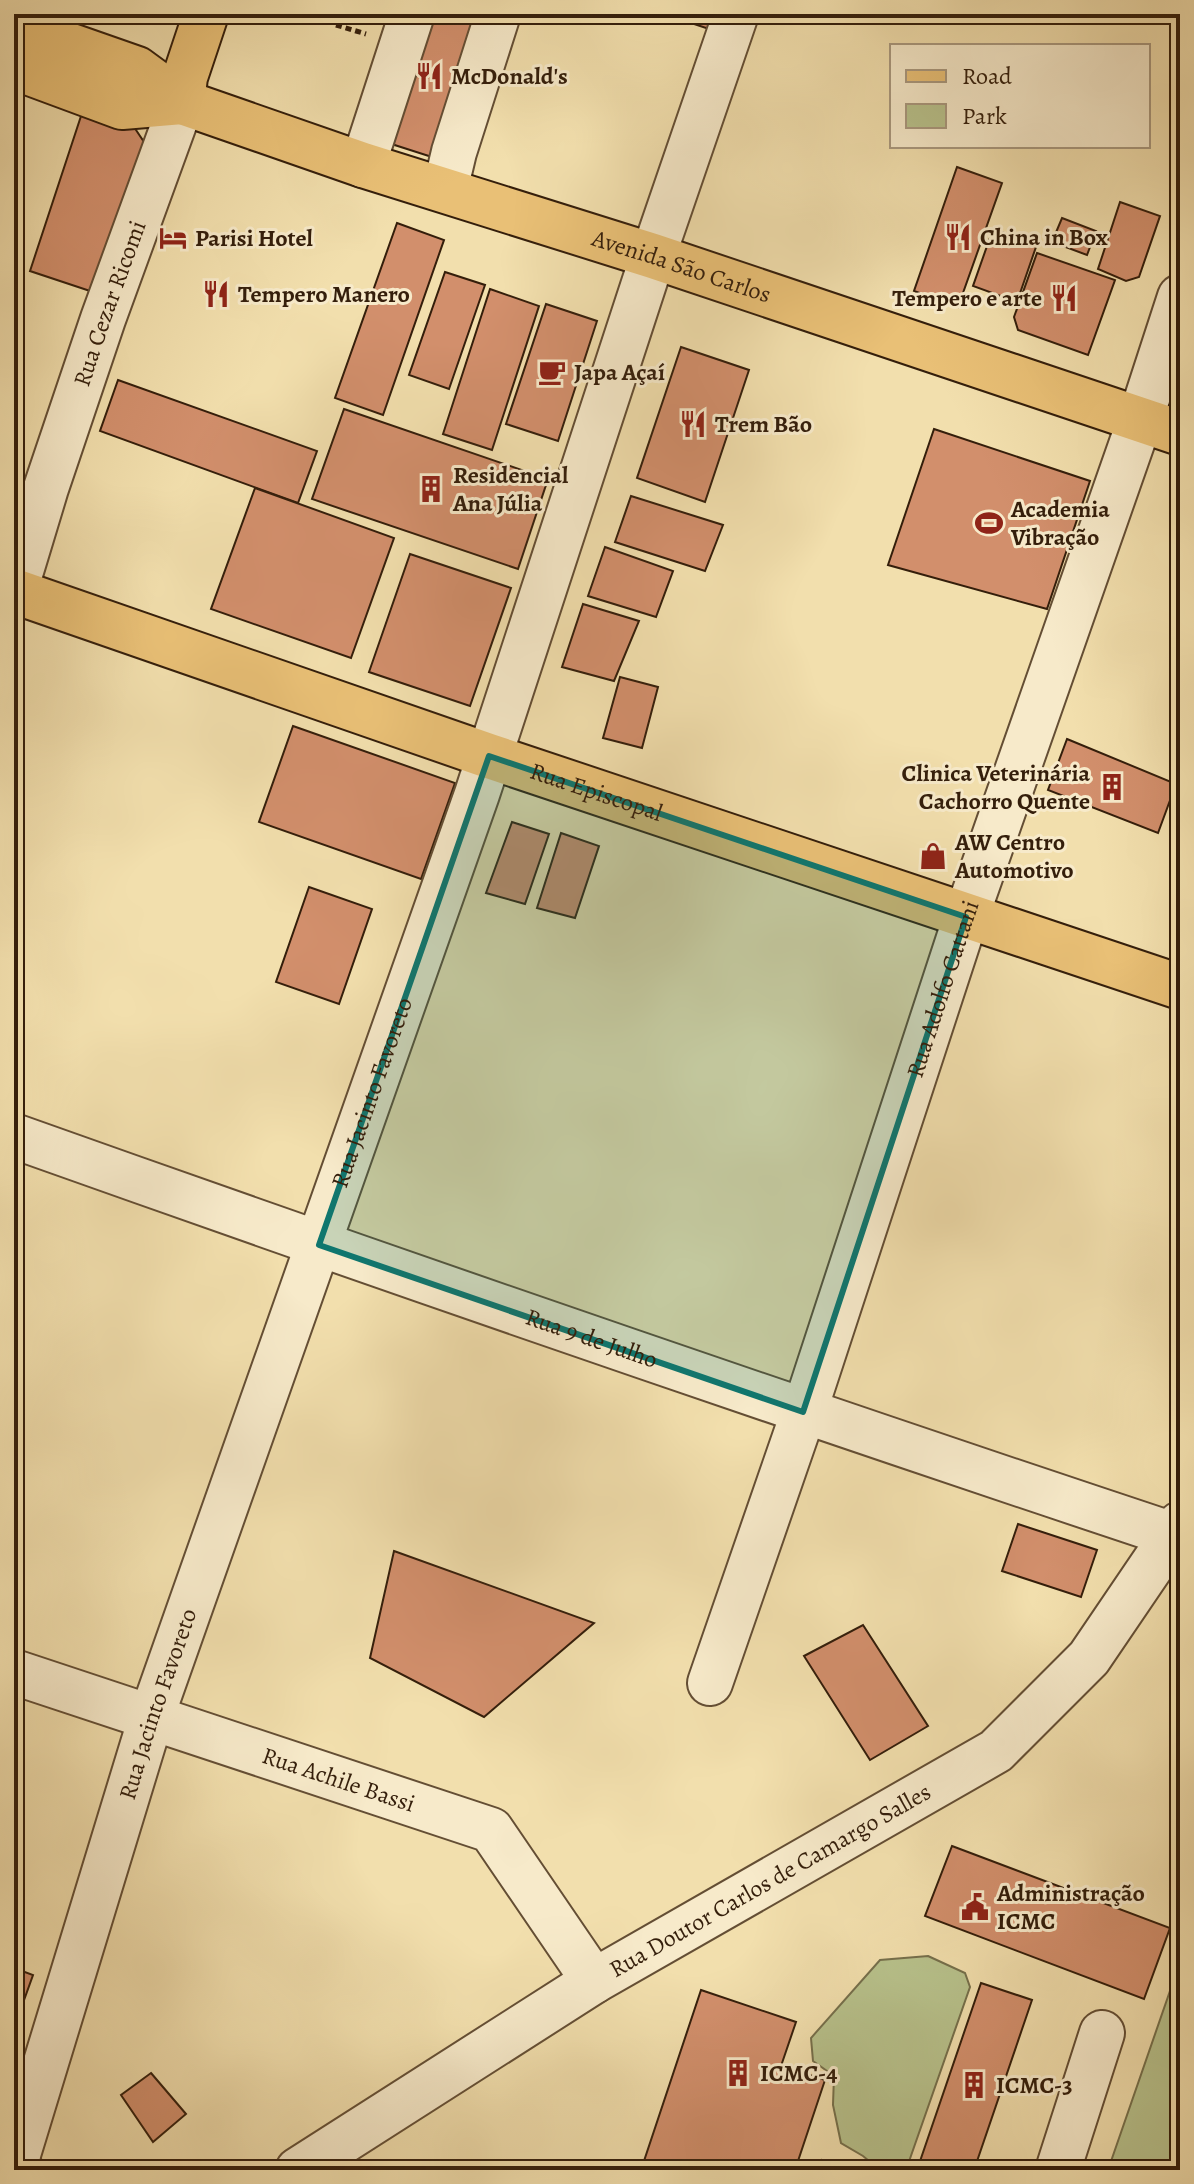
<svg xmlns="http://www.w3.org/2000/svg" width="1194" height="2184" font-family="Alegreya,serif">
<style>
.green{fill:#b8c28c;stroke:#76704c;stroke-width:2}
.building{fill:#d28f6c;stroke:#341e0b;stroke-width:2}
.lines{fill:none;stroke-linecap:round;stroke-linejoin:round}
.minor-casing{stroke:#644e34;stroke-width:48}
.major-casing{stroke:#341e0b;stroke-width:48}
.path{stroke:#341e0b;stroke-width:5;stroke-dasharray:6 4;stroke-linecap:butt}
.minor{stroke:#f7eaca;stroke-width:44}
.major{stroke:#e9c076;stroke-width:44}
.marked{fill:#0f766e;fill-opacity:0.2;stroke:#0f766e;stroke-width:6;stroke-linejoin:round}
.labels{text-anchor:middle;stroke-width:6;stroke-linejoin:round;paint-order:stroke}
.poi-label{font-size:24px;font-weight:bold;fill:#341e0b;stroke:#f7eaca;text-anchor:start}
.street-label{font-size:24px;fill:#341e0b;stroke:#f7eaca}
</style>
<rect width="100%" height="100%" fill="#f2dfad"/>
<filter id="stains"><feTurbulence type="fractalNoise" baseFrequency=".0025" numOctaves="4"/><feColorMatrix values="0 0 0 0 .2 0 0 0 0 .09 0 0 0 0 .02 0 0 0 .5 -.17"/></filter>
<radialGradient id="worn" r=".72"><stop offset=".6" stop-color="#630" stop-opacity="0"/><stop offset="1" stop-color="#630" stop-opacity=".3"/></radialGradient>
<g class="green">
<path d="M928,1956L965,1973L970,1987L906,2170H880L863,2156L841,2143L833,2105L834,2076L813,2061L811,2038L880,1960Z"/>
<path d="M1180,1962V2170H1108Z"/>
</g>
<g class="building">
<path d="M416,14H481L435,158L376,139Z"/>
<path d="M664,14H713L709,29Z"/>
<path d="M83,110L134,127L146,145L96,293L30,271Z"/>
<path d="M957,167L1002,183L958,307L914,291Z"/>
<path d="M1120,202L1160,216L1139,277L1126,281L1098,269Z"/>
<path d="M1062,218L1096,231L1087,255L1052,242Z"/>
<path d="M397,223L444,240L383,415L335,398Z"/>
<path d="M993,229L1037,244L1017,302L973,286Z"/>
<path d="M1037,253L1115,280L1088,355L1018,330L1014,317Z"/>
<path d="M445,272L485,285L449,389L409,375Z"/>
<path d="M490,289L539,306L492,450L443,434Z"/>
<path d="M546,304L597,321L558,441L506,424Z"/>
<path d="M681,347L749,370L705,502L637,478Z"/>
<path d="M118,380L317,451L298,503L100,431Z"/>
<path d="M344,409L548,479L518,569L312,499Z"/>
<path d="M934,429L1090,481L1047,609L888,565Z"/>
<path d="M255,488L394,538L351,658L211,609Z"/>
<path d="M631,496L723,525L705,571L615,542Z"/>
<path d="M605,547L673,571L656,617L588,596Z"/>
<path d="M410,554L511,588L470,706L369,672Z"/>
<path d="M583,604L639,621L614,681L562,667Z"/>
<path d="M620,677L658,687L642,748L603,738Z"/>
<path d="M293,726L455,783L421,879L259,822Z"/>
<path d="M1067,739L1176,784L1158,833L1048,790Z"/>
<path d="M512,822L549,834L525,904L486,893Z"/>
<path d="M561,833L599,846L575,918L537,908Z"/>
<path d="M309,887L372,909L339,1004L276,982Z"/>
<path d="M1018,1524L1097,1550L1081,1597L1002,1571Z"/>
<path d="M394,1551L594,1623L484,1717L370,1658Z"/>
<path d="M863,1625L928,1726L870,1760L804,1656Z"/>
<path d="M952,1846L1170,1928L1144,1999L925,1916Z"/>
<path d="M14,1968L33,1975L14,2028Z"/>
<path d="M981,1983L1032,2000L974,2170H917Z"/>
<path d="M701,1990L796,2022L781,2066L825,2080L795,2170H641Z"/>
<path d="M151,2073L186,2114L153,2142L121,2095Z"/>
<path d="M822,2160L851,2170H818Z"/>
</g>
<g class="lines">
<g class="minor-casing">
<g id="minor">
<path d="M363,165L412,14"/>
<path d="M445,190L454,152L498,14"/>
<path id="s1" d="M14,594L46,488L103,319L182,102"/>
<path id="s2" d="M14,1136C399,1273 785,1406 1173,1535"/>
<path id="s3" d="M14,1672L491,1830L594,1981"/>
<path id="s4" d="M710,1683L812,1388L966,917L1140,420L1180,297"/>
<path id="s5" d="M21,2170L15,2164L151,1718L477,794L653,256L736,14"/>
<path id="s6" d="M298,2170L594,1981L996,1751L1089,1658L1180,1524"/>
<path d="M1058,2170L1102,2033"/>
</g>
</g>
<g class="major-casing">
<g id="major">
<path id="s7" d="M14,26L137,69L182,102L363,165L653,256L1180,433"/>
<path d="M14,67L122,107L182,102"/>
<path d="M182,102L185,77L206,14"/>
<path id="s8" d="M14,591L489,756L1180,987"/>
</g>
</g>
<path class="path" d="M336,25L366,34"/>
<use href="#minor" class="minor"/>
<use href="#major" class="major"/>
</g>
<path class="marked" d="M489,756L966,917L803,1412L319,1245Z"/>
<defs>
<g id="restaurant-bare" transform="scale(2.16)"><path d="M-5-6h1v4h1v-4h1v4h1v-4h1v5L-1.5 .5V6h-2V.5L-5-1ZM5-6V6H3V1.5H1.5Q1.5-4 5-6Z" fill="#8f2418" stroke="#f7eaca" stroke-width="2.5" paint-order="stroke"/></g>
<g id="hotel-bare" transform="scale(2.16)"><path d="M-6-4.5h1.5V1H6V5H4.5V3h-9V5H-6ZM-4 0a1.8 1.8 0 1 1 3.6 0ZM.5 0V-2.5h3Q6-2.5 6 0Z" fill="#8f2418" stroke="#f7eaca" stroke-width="2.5" paint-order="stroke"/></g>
<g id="cafe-bare" transform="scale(2.16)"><path d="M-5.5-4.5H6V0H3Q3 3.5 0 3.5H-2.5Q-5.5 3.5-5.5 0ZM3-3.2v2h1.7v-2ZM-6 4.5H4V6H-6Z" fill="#8f2418" stroke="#f7eaca" stroke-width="2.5" paint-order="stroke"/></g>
<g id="building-bare" transform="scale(2.16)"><path d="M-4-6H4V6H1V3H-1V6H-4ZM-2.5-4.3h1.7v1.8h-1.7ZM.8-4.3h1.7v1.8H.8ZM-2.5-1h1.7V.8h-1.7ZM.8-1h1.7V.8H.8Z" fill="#8f2418" stroke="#f7eaca" stroke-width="2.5" paint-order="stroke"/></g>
<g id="stadium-bare" transform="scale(2.16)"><path d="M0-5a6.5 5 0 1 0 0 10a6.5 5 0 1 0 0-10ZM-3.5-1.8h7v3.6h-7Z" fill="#8f2418" stroke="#f7eaca" stroke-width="2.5" paint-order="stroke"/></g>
<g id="shop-bare" transform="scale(2.16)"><path d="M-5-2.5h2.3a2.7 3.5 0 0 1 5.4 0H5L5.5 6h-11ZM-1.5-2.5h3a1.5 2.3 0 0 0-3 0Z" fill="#8f2418" stroke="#f7eaca" stroke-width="2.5" paint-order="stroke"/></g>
<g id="civic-bare" transform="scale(2.16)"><path d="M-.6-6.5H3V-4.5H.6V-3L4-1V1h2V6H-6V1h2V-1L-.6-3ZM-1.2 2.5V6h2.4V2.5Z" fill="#8f2418" stroke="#f7eaca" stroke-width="2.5" paint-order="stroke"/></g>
</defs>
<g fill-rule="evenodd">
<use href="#restaurant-bare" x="429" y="76"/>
<use href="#restaurant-bare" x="958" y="237"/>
<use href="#hotel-bare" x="173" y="238"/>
<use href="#restaurant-bare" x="216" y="294"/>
<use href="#restaurant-bare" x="1064" y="298"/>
<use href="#cafe-bare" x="552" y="372"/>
<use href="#restaurant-bare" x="693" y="424"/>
<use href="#building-bare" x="431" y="489"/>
<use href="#stadium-bare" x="989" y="523"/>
<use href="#building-bare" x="1112" y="787"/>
<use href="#shop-bare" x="933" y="856"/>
<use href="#civic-bare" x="975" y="1907"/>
<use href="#building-bare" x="738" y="2073"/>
<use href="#building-bare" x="974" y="2085"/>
</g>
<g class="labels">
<g class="poi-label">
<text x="451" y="84">McDonald's</text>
<text x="980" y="245">China in Box</text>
<text x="195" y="246">Parisi Hotel</text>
<text x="238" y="302">Tempero Manero</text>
<text x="1042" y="306" text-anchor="end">Tempero e arte</text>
<text x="574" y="380">Japa Açaí</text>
<text x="715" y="432">Trem Bão</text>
<text x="453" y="483">Residencial<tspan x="453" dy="28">Ana Júlia</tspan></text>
<text x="1011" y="517">Academia<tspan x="1011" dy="28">Vibração</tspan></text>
<text x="1090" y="781" text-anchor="end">Clinica Veterinária<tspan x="1090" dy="28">Cachorro Quente</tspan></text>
<text x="955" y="850">AW Centro<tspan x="955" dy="28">Automotivo</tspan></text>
<text x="997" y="1901">Administração<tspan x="997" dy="28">ICMC</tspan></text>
<text x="760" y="2081">ICMC-4</text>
<text x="996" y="2093">ICMC-3</text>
</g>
<g class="street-label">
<text dy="8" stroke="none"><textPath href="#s7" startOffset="712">Avenida São Carlos</textPath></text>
<text dy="8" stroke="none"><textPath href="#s1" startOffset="306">Rua Cezar Ricomi</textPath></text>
<text dy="8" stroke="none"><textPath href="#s8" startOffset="616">Rua Episcopal</textPath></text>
<text dy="8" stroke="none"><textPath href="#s4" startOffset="732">Rua Adolfo Cattani</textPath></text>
<text dy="8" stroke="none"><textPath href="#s5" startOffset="1138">Rua Jacinto Favoreto</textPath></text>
<text dy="8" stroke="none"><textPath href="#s2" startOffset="612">Rua 9 de Julho</textPath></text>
<text dy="8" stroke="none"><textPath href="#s5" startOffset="490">Rua Jacinto Favoreto</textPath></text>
<text dy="8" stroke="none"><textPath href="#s3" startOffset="342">Rua Achile Bassi</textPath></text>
<text dy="8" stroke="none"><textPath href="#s6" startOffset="554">Rua Doutor Carlos de Camargo Salles</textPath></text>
</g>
</g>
<rect width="1194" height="2184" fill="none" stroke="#f2dfad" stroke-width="48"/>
<rect x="16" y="16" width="1162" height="2152" fill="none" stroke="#341e0b" stroke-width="4"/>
<rect x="24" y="24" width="1146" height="2136" fill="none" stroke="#341e0b" stroke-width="2"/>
<rect x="890" y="44" width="260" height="104" fill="#f7eaca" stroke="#a9987e" stroke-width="2"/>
<rect x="906" y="70" width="40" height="12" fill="#e9c076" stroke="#a9987e" stroke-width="2"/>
<text x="962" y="84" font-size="24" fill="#341e0b">Road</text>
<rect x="906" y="104" width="40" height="24" fill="#b8c28c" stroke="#a9987e" stroke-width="2"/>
<text x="962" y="124" font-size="24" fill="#341e0b">Park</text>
<rect width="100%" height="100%" filter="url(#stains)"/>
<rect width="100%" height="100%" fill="url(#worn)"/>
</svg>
